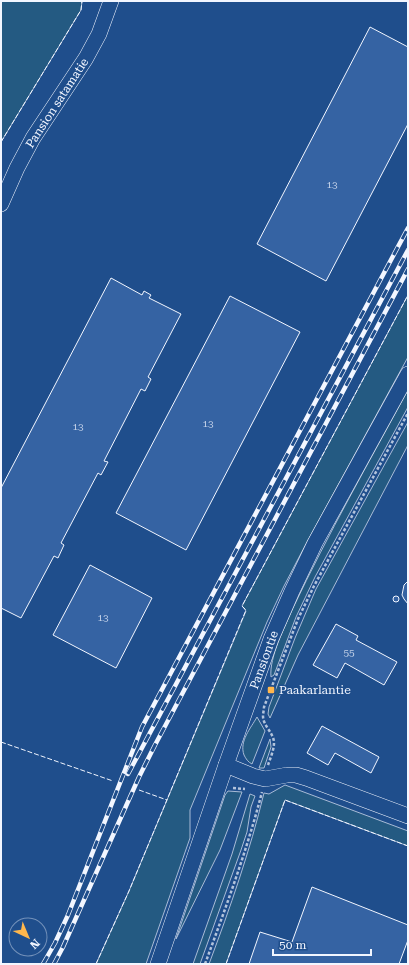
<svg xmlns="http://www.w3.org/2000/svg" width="409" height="965" font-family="'Roboto Serif',serif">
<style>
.green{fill:#245a82;stroke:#a8bbd7}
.building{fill:#3563a3;stroke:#f2f6ff}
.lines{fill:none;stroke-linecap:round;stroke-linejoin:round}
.minor-casing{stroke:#f2f6ff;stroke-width:16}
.path{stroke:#b3c4dc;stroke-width:2.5;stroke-dasharray:3 2;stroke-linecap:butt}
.minor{stroke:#1f4e8c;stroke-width:15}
.rail-casing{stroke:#f2f6ff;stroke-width:4.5}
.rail{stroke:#1f4e8c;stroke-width:3;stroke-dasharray:9;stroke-linecap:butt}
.fence{stroke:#f2f6ff;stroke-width:1;stroke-dasharray:5 2;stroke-linecap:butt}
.poi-dot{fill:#ffb74d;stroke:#1f4e8c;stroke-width:1.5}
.labels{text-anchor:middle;stroke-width:3;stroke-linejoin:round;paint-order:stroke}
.number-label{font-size:10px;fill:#c3d1e8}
.street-label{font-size:12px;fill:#f2f6ff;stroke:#1f4e8c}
.poi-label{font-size:12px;fill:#f2f6ff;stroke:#1f4e8c;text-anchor:start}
</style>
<rect width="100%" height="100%" fill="#1f4e8c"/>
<g class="green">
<path d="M1,1H82L81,10L1,142Z"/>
<path d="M408,295V357L308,540L284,586L267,622L190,810V838L146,964H96L129,891L246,611L242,606Z"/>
<path d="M408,390V407L315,577L296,617L274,675L271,677C269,657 285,627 293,608C328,534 369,462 408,390Z"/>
<path d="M408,422V445L298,655L270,718L268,714L269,707L295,638L316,589Z"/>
<path d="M257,717L265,731L252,764C248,762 246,759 244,755C239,741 251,728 257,717Z"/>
<path d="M270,739L271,747L264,768H259Z"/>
<path d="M285,785L408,831V846L285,800L226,964H209C230,908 250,851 264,793L269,794Z"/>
<path d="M228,791L242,792L220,850L176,939L225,795Z"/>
<path d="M250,794L255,796L251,807L247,832L241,850L200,964H193L232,854Z"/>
</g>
<g class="building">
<path d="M370,27L408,47V124L326,281L257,244Z"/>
<path d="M111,278L142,295L144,291L151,295L149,298L181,314L148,377L151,379L145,391L141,389L104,461L108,462L101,475L98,473L61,543L64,545L58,558L54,556L21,618L1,608V488Z"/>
<path d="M230,296L300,332L186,550L116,513Z"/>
<path d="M90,565L152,598L116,668L53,635Z"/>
<path d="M408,581V604L404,599L402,595L404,585Z"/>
<circle cx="396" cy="599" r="3"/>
<path d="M336,624L358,636L356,640L397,662L384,685L345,663L337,678L313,665Z"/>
<path d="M322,726L379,757L371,773L335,753L328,765L307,753Z"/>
<path d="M312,887L408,925V940L399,964H249L260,932L292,942Z"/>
</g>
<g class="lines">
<g class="minor-casing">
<g id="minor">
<path d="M1,204L17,168L33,138L86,58L99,34L111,1"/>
<path d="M226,765L253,776L265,779L287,775H296L306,778L408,816"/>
<path d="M158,964L226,765L271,639L292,591L315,543L408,374"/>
</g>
</g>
<g class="path">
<path d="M268,765C270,759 274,750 274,743C274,733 263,726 263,716C263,713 264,710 264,707L298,619L314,586L408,413"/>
<path d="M233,788L245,789"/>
<path d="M205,964C226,907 247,850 262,792"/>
</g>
<use href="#minor" class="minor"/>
<g class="rail-casing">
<g id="rail">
<path d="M128,774L408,250"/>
<path d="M43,964L55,943L68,915L142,727L408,228"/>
<path d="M54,964L63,947L139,777L155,745L408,269"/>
</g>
</g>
<use href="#rail" class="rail"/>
<g class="fence">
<path d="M1,142L81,10L82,1"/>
<path d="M1,742L113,781"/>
<path d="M139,790L167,800"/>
<path d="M96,964L129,891L246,610L242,606L408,295"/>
<path d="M226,964L285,800L408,846"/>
</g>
</g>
<rect class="poi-dot" x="267" y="686" width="8" height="8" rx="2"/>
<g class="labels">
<g class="number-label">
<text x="332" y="188">13</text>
<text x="208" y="427">13</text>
<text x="78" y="430">13</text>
<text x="103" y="621">13</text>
<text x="349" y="656">55</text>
</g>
<g class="street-label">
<text transform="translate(57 103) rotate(-57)" y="4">Pansion satamatie</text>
<text transform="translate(264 660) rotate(-70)" y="4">Pansiontie</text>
</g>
<g class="poi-label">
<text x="279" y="694">Paakarlantie</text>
</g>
</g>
<rect width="409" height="965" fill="none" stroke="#f2f6ff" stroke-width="4"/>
<g transform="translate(28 937) rotate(136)"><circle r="19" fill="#1f4e8c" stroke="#7391ba"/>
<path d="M0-3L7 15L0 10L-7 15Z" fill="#ffb74d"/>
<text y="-6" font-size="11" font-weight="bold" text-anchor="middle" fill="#f2f6ff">N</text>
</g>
<path d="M273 949v6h98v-6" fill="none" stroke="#f2f6ff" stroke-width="2"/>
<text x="279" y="949" font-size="12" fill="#f2f6ff" stroke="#1f4e8c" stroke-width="3" paint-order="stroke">50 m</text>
</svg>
